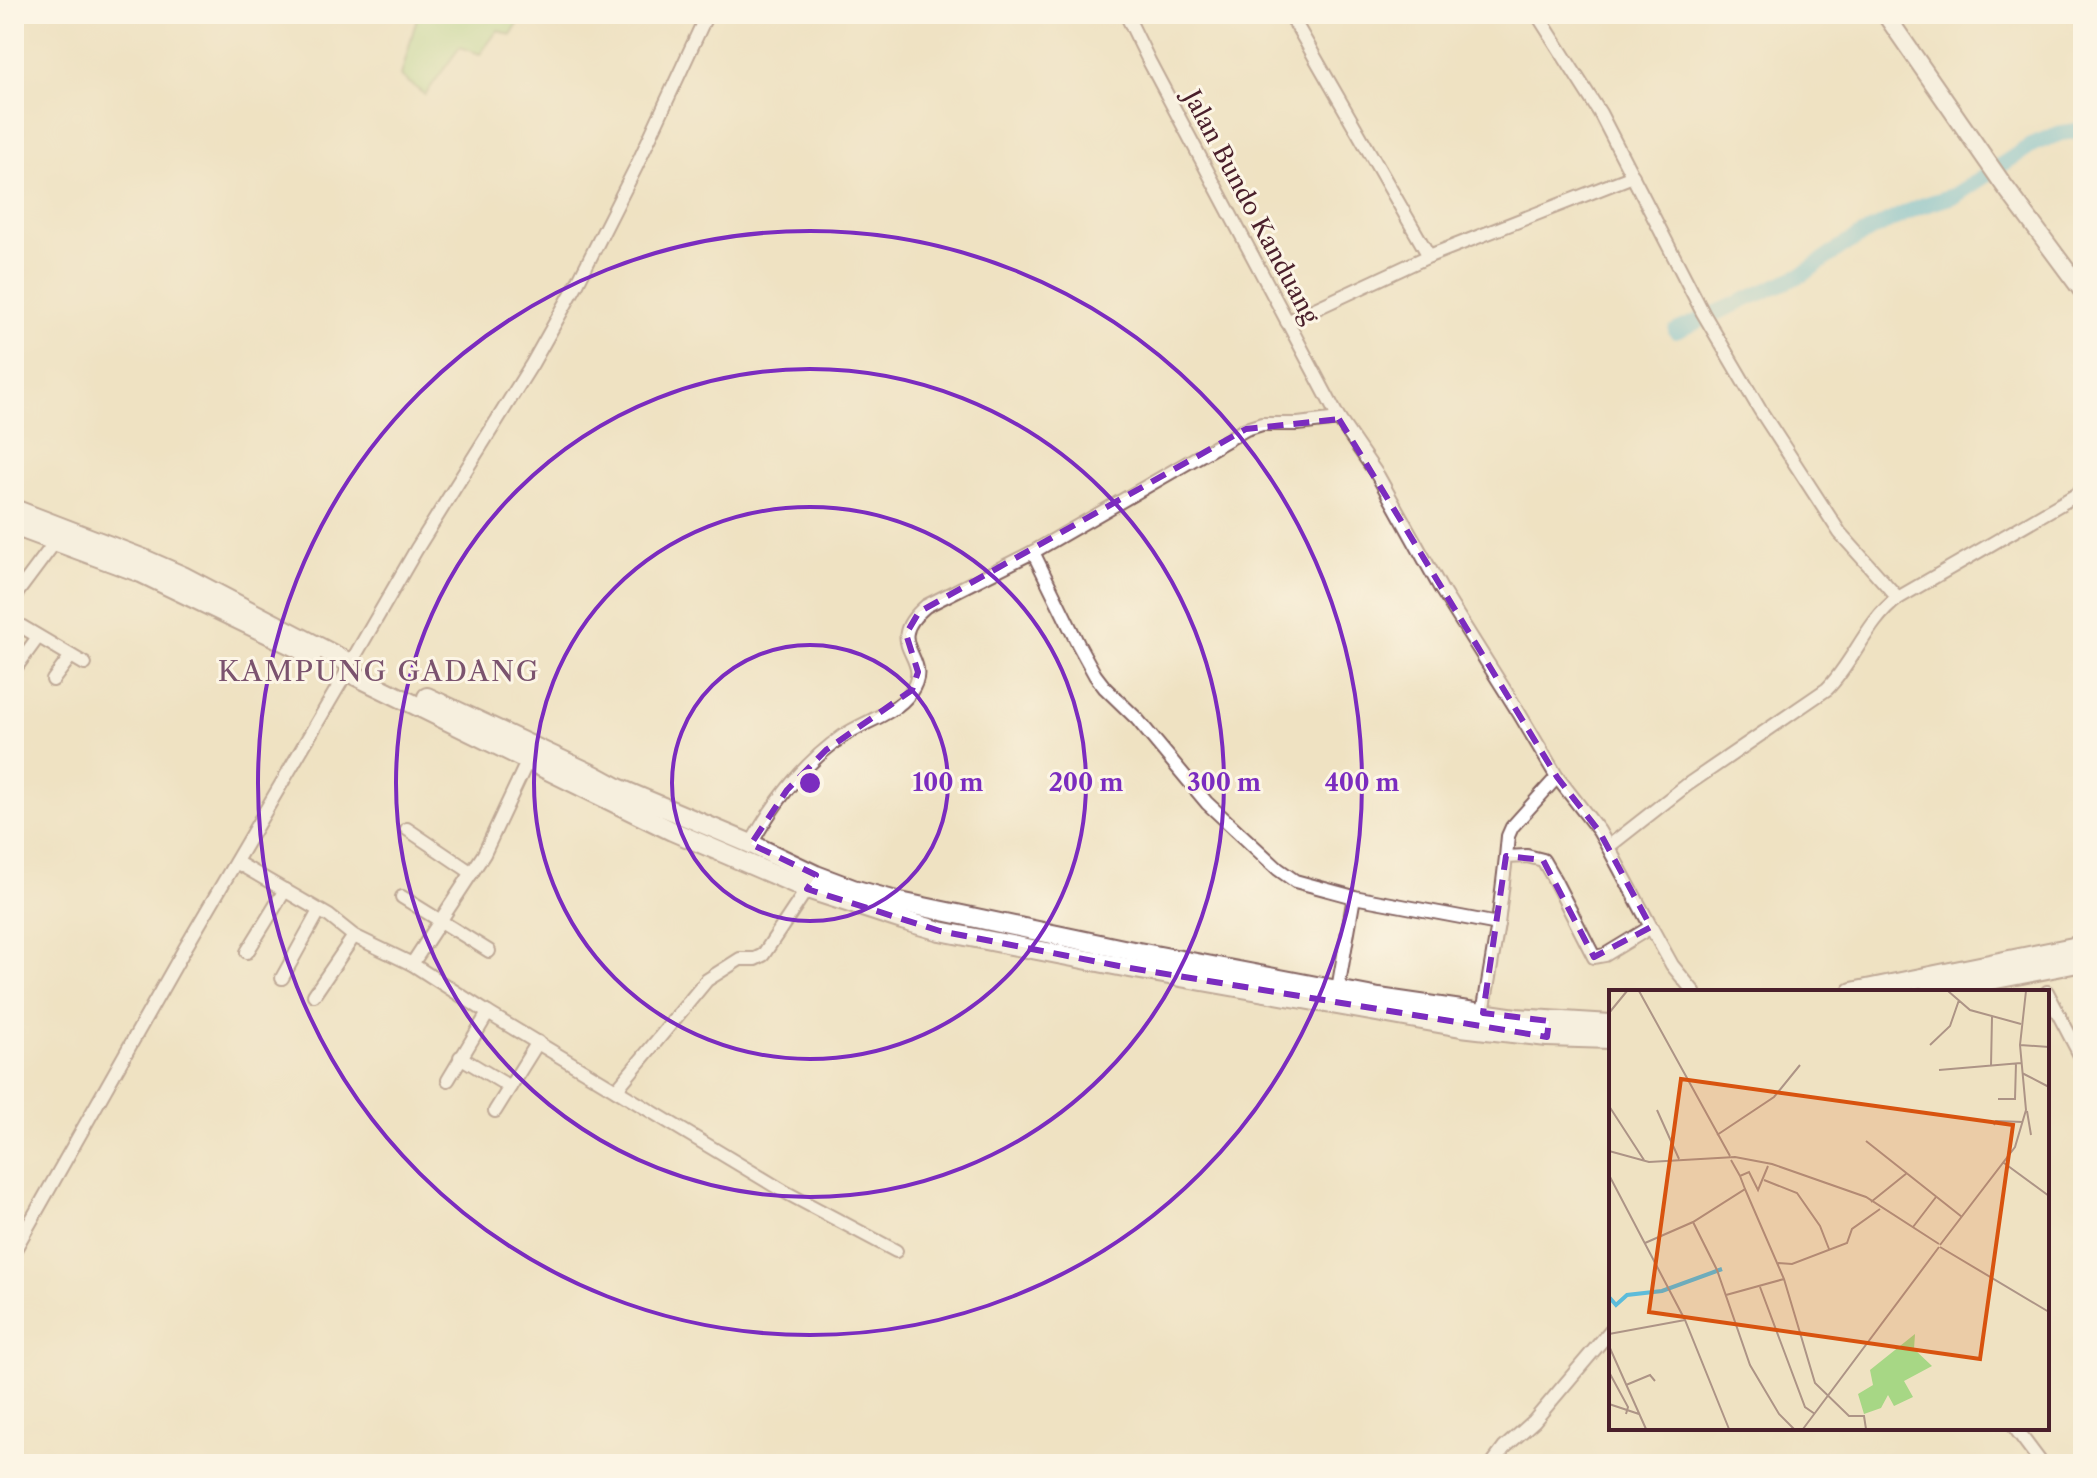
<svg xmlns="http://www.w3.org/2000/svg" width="2097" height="1478" font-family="'Libre Caslon Text',serif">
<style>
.green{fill:#a7d785;stroke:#787b58;stroke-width:2}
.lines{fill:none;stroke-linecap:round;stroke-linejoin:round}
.river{stroke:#5cbcda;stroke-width:16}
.minor-casing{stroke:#846360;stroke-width:16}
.major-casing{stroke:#846360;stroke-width:20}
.highway-casing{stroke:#846360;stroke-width:22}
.minor{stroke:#fff;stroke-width:12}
.major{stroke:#fff;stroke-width:16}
.highway{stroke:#fff;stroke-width:18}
.marked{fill:none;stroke:#7b2cbf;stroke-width:6;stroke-dasharray:16 10;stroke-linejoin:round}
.ring{fill:none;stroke:#7b2cbf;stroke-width:4}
.labels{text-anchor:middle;stroke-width:6;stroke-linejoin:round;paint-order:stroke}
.street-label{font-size:24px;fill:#4a1f2b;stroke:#fcf5e5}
.quarter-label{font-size:28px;letter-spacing:2px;fill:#7b536e;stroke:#fcf5e5}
.inset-river{fill:none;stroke:#5cbcda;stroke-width:4}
.inset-road{fill:none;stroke:#ad9486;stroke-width:2}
.view{fill:#d8530f;fill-opacity:0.15;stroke:#d8530f;stroke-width:4}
.inset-edge{fill:none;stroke:#4a1f2b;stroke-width:4}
.centre{fill:#7b2cbf;stroke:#fcf5e5;stroke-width:4}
.ring-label{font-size:24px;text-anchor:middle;font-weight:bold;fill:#7b2cbf;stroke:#fcf5e5;stroke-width:6;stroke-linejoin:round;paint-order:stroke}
</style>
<rect width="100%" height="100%" fill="#fcf5e5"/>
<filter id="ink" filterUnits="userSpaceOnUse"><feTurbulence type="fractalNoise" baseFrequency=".0125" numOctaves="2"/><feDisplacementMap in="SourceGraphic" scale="16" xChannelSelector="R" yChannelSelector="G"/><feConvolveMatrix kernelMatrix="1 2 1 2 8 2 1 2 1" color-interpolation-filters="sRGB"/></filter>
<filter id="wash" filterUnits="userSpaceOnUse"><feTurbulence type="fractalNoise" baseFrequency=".006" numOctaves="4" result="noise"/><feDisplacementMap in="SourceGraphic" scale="32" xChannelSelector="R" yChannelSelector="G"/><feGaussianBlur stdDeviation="1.8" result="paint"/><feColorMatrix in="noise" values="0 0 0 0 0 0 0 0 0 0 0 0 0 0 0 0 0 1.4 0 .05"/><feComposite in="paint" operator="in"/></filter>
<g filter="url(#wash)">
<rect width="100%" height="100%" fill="#efe2c2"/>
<path class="green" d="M418,14H523L511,35L498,30L480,54L460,47L425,95L401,76Z"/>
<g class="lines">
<path class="river" d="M1676,331L1803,274L1848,243L1875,228L1918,207L1956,195L2033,144L2061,133L2083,130"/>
</g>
</g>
<g filter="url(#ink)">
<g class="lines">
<g class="minor-casing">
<g id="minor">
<path d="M1126,14L1149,61L1339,419L1378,476L1441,589L1519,713L1557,777L1599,831L1608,847"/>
<path d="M1290,14L1429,256"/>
<path d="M1537,14L1600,113L1703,313L1760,410L1840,533L1898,598"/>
<path d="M1287,322L1429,256L1633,176"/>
<path d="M1033,552L1078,644L1095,675L1105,688L1137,719L1207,803L1278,869L1295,881L1354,897L1498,924"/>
<path d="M14,597L55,542"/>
<path d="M14,622L85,664"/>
<path d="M353,659L416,550L532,364L578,282L636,167L707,14"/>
<path d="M14,670L38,637"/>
<path d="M53,680L71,656"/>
<path d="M407,829L472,873"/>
<path d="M751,844C773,804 804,763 843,736C863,722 895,714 910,693C937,656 878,647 926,606L1033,552L1246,429L1262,424H1298L1339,419"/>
<path d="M1506,857L1508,836L1512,827L1557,777"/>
<path d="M236,862L329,916L354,936L412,964L488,1013L785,1192L896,1251"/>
<path d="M402,897L489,951"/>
<path d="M1651,927L1608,847L1687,785L1827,689C1854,662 1866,622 1898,598L2083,491"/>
<path d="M247,952L285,890"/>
<path d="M412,964L484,854L528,760"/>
<path d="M282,978L319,911"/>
<path d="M1338,989L1354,897"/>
<path d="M2047,992L2083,1061"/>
<path d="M314,995L354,936"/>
<path d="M1483,1013L1498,924L1506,857L1527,856L1543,860L1554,879L1594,957L1605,955L1651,927L1672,965L1694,992"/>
<path d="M460,1057L510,1087"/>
<path d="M448,1080L488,1013"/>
<path d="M616,1090L707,980L740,959H755L763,955L809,886"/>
<path d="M495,1111L538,1042"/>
<path d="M14,1251L184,950L345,675"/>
<path d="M2015,1428L2042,1464"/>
<path d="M1492,1464L1504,1448L1534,1421L1611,1330"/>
</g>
</g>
<g class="major-casing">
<path id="major" d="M1885,14L2003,184L2083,292"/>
</g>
<g class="highway-casing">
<g id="highway">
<path d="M14,509L144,559L183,576L344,660"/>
<path d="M14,526L141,573L312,655"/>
<path d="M354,675L672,831L807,889L902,920L940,931L1124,967L1461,1027L1547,1037L1611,1039"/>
<path d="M427,697L594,775L618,788L751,844L816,875L853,889L900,902L1128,950L1379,998L1516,1018L1611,1024"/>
<path d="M1852,992L2083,945"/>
<path d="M1929,992L2083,962"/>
</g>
</g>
<use href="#minor" class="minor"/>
<use href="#major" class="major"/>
<use href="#highway" class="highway"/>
</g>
</g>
<path d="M0 0H2097V1478H0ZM1339,419L1557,777L1599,831L1651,927L1594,957L1543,860L1506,856L1483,1013L1549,1021L1547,1037L1124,967L940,931L807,889L816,875L751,844L787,790L826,750L912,690L918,672L906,634L919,612L1246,429Z" fill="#efe2c2" fill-opacity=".55" fill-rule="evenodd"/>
<path class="marked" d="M1339,419L1557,777L1599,831L1651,927L1594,957L1543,860L1506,856L1483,1013L1549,1021L1547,1037L1124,967L940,931L807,889L816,875L751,844L787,790L826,750L912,690L918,672L906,634L919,612L1246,429Z"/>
<g class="ring">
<circle cx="810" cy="783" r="138"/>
<circle cx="810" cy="783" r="276"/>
<circle cx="810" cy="783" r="414"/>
<circle cx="810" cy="783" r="552"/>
</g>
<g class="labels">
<g class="street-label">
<text transform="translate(1251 207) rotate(62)" y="8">Jalan Bundo Kanduang</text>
</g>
<g class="quarter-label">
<text x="379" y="681">KAMPUNG GADANG</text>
</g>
</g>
<g transform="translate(1609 990)">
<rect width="440" height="440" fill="#efe2c2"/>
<path d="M306,344L305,359L323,376L295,391L304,407L285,416L279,405L272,418L255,424L249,404L264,395L261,380Z" fill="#a7d785"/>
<path class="inset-river" d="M0,307L7,315L18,305L53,301L113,279"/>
<path class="inset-road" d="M30,1L121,166M339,1L361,20L412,34M0,23L18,1M321,55L341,36L350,10M411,55L440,57M382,76L383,27M330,80L412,73M413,83L440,97M389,109H406L407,73M0,116L35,170M48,120L70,169M418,121L422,145M385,135L387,131L414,132M108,145L165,107L191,75M257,151L353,227M0,161L40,172L126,167L163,174L257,207L330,254M122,170L131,186L140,182L149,200L159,176M395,173L440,206M0,185L76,330L120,439M155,190L188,203L211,236L220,259M136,199L175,289L206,393L240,426H255L257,439M262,212L298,183M84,232L108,280L141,375L170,424L185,439M304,237L327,207M36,253L84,232L136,199L131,186M331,255L406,157L417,120L411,55L417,1M331,257L440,322M169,273L183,274L238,253L243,239L271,219M151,297L196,417L206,424M117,305L175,289M0,344L76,330M0,356L37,439M0,382L19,417L17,424M17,395L41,385L46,391M0,414L30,424M194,439L330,257"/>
<path class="view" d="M72,89L404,135L371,369L40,322Z"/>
<rect width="440" height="440" class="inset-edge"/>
</g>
<circle cx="810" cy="783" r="12" class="centre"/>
<g class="ring-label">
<text x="948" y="791">100 m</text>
<text x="1086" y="791">200 m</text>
<text x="1224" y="791">300 m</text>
<text x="1362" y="791">400 m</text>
</g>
<rect width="2097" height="1478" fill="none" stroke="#fcf5e5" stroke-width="48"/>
</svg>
